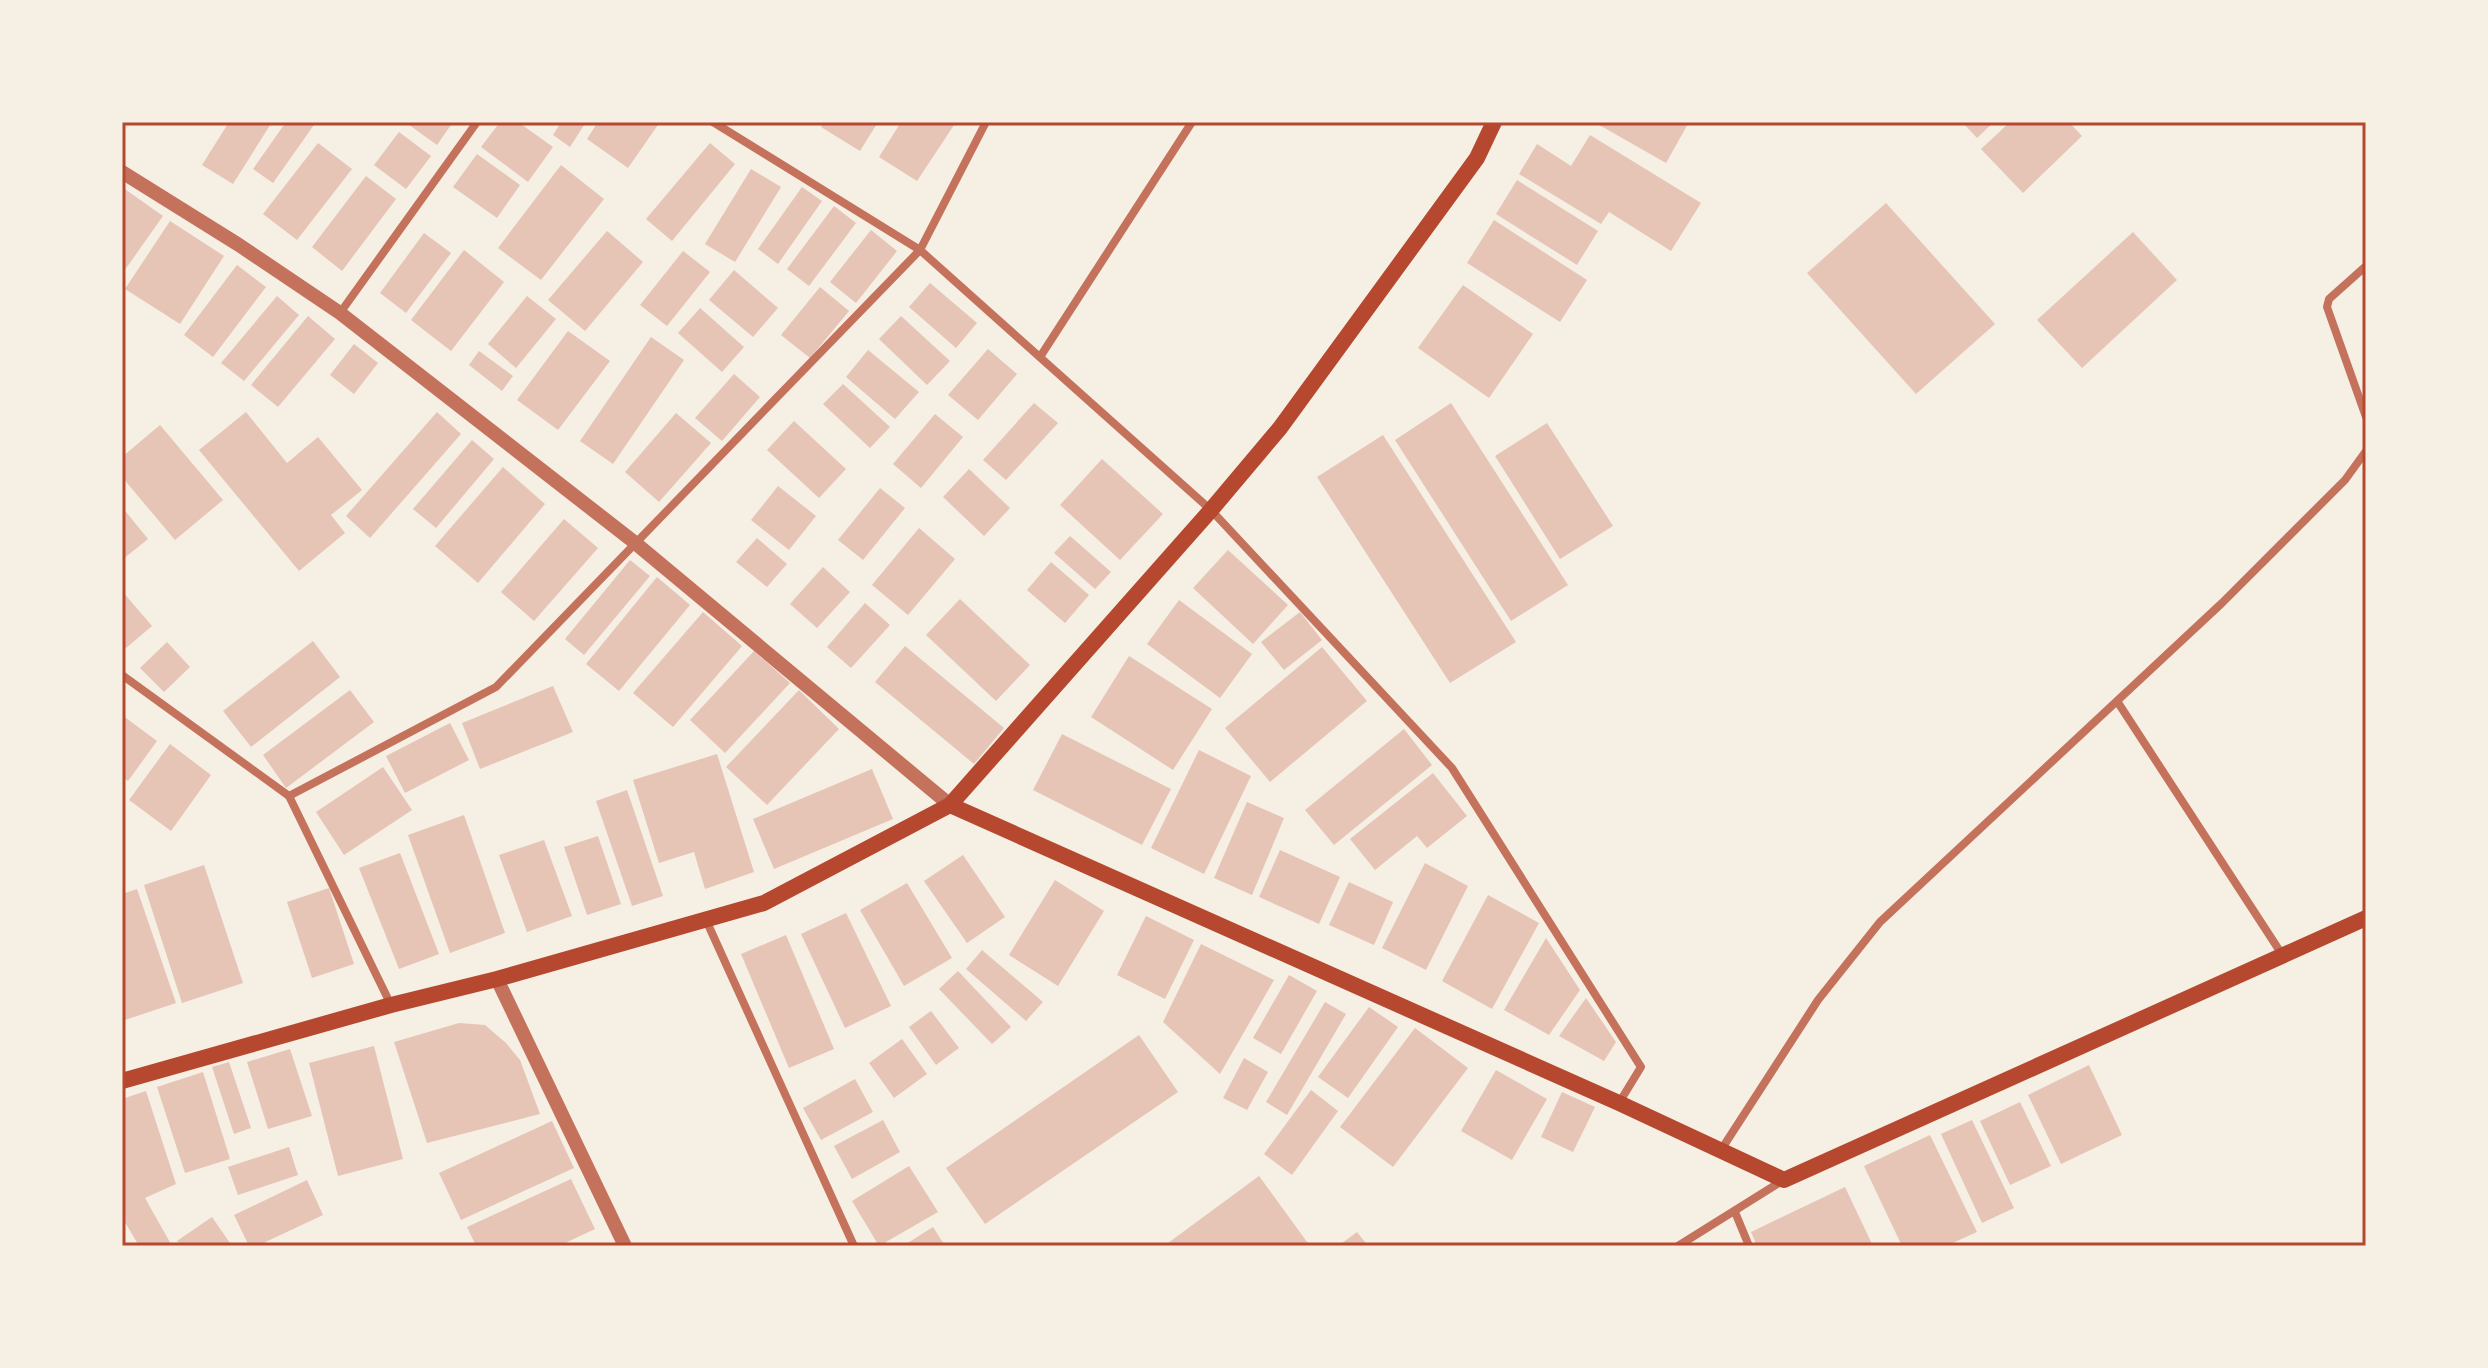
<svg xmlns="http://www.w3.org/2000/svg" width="2488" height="1368" font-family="'Fira Sans',sans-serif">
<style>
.building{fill:#e6c5b7}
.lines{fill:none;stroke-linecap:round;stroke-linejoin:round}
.minor{stroke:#c5725c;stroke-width:8}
.tertiary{stroke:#c5725c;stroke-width:14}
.secondary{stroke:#b5482f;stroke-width:16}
.neatline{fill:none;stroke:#b5482f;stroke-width:3}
</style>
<rect width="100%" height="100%" fill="#f6efe4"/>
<g class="building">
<path d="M229,122H272L233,184L202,165Z"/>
<path d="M286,122H316L273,183L253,169Z"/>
<path d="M405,122H453L437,145Z"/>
<path d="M500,122H518L553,147L528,182L481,147Z"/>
<path d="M561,122H586L570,147L553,135Z"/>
<path d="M598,122H660L628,168L587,139Z"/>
<path d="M824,122H878L860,151L821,127Z"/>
<path d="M901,122H956L917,181L879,157Z"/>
<path d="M1594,122H1689L1666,163Z"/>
<path d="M1962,122H1994L1977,138Z"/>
<path d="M2010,122H2069L2082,136L2023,193L1981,149Z"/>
<path d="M399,132L431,156L406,189L374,165Z"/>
<path d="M1590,135L1701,203L1671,251L1609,212L1601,224L1519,174L1537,144L1571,166Z"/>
<path d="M318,143L352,169L297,240L263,214Z"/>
<path d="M710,143L735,164L672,241L646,219Z"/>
<path d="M477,154L520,185L497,218L453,187Z"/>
<path d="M561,165L604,199L541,280L498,248Z"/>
<path d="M751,169L781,187L735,262L705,244Z"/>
<path d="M366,176L396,199L342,271L312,247Z"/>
<path d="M1517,180L1598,231L1577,265L1496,214Z"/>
<path d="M122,187L163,216L122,274Z"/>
<path d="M802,187L822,201L778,264L758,249Z"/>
<path d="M1886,203L1995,324L1916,394L1807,273Z"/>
<path d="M834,206L856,223L809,286L787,269Z"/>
<path d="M1494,220L1587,280L1560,322L1467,263Z"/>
<path d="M170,221L224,256L180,324L125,289Z"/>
<path d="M871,230L897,251L856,303L830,282Z"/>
<path d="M607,231L643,262L585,331L548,300Z"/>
<path d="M2133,232L2177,280L2082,368L2037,320Z"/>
<path d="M424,233L451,253L406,313L380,293Z"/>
<path d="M464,250L504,282L451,351L411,320Z"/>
<path d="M683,251L710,272L667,326L640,305Z"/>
<path d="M237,265L266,287L213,357L184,335Z"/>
<path d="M734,270L778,308L753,337L709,300Z"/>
<path d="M930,283L977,323L956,348L909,307Z"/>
<path d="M1463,285L1533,334L1489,398L1418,348Z"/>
<path d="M820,287L849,311L810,358L781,335Z"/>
<path d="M277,296L299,315L244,381L221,363Z"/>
<path d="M527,296L556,319L516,368L488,344Z"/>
<path d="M700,308L744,347L722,372L678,333Z"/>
<path d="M308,316L335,339L278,407L251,385Z"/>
<path d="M901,316L950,361L927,385L879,339Z"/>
<path d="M568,331L610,361L558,430L517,400Z"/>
<path d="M651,337L684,360L613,464L580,441Z"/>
<path d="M354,344L378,363L354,394L330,375Z"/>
<path d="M988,349L1017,374L978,420L948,395Z"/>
<path d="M868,350L919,392L895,419L846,377Z"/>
<path d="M479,351L513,376L502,391L469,365Z"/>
<path d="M734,374L760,397L722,441L695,418Z"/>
<path d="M843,384L890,427L870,448L823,404Z"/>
<path d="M1034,403L1058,423L1006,480L983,460Z"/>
<path d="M1451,403L1568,585L1511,621L1395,440Z"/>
<path d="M246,412L287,463L318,437L362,490L331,515L345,533L299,571L199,450Z"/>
<path d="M437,412L461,434L370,538L346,516Z"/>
<path d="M676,413L711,443L659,502L625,472Z"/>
<path d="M935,414L963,437L921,488L893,464Z"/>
<path d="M794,421L846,469L819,498L767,450Z"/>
<path d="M1547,423L1613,526L1560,559L1495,456Z"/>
<path d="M160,425L223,500L175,540L122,477V457Z"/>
<path d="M1383,435L1516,642L1450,683L1317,477Z"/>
<path d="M472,440L494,459L436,528L413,509Z"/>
<path d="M1102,459L1163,514L1120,560L1060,505Z"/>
<path d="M503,467L545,504L478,583L435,546Z"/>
<path d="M969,469L1010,508L984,536L943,497Z"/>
<path d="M778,486L816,516L789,550L751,520Z"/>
<path d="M880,488L905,508L863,560L838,540Z"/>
<path d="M122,507L148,539L122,560Z"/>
<path d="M564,519L598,548L534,621L501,592Z"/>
<path d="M919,528L955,559L908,615L872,585Z"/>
<path d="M1070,536L1111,572L1095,589L1054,553Z"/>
<path d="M757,538L787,564L767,587L736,562Z"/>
<path d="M1228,550L1288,605L1253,644L1193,588Z"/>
<path d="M630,560L650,576L584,655L565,639Z"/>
<path d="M1051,562L1089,595L1065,623L1027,590Z"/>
<path d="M823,567L850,592L817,628L790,604Z"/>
<path d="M657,577L690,605L619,691L586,664Z"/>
<path d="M122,591L152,626L126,648L122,643Z"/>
<path d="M960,599L1030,665L996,701L926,635Z"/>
<path d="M1179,600L1252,654L1220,698L1147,644Z"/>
<path d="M865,603L890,625L851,668L827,647Z"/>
<path d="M703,612L742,646L673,727L633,693Z"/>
<path d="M1300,612L1322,640L1284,670L1261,642Z"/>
<path d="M313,641L340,677L251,747L223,711Z"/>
<path d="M167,642L190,667L164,692L140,668Z"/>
<path d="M905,646L1004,728L974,764L875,682Z"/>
<path d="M1322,647L1367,701L1270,782L1225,728Z"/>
<path d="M754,651L790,683L725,753L690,720Z"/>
<path d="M1129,656L1212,709L1173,770L1091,717Z"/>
<path d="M553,686L573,732L480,769L462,723Z"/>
<path d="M350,690L374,722L286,788L263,755Z"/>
<path d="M799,690L839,729L767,805L726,767Z"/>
<path d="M122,715L157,741L128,781L122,777Z"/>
<path d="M450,723L469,760L405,793L386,756Z"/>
<path d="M1404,729L1432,765L1334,845L1305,810Z"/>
<path d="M1062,734L1171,789L1142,845L1033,790Z"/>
<path d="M170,744L211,775L171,831L129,800Z"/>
<path d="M1199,750L1251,776L1204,874L1151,848Z"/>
<path d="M717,754L754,872L705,889L694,852L659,863L633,780Z"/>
<path d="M383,767L412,810L344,855L316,812Z"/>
<path d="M872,769L893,819L774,869L753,819Z"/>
<path d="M1433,773L1467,816L1427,848L1417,836L1375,870L1350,839Z"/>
<path d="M627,790L663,896L632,906L596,801Z"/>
<path d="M1247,802L1284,818L1252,895L1214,878Z"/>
<path d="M464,815L505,933L450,953L408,835Z"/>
<path d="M598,836L621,904L587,915L564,847Z"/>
<path d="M544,840L572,916L527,932L499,855Z"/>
<path d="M1280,850L1340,877L1319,924L1259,897Z"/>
<path d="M400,853L439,954L399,969L359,868Z"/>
<path d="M963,855L1005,917L967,943L924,881Z"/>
<path d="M1425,863L1468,886L1426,970L1382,948Z"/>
<path d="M204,865L243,983L182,1003L144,885Z"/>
<path d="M1055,880L1104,911L1058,986L1009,955Z"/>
<path d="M1349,882L1393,902L1374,945L1329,925Z"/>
<path d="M907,883L952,958L904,986L860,910Z"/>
<path d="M329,888L354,964L312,978L287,902Z"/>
<path d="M137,889L176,1003L125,1020L122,1011V894Z"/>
<path d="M1488,895L1539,923L1492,1009L1442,981Z"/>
<path d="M846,913L891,1006L845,1028L801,934Z"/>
<path d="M1146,916L1194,940L1165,999L1117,975Z"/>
<path d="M786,935L834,1049L789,1068L741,954Z"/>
<path d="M1546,938L1580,990L1549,1035L1504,1010Z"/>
<path d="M1201,944L1274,980L1220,1074L1163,1022Z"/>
<path d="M982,950L1043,1002L1026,1021L966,969Z"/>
<path d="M958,971L1011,1027L992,1044L939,989Z"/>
<path d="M1289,975L1317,991L1281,1054L1253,1038Z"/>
<path d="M1586,998L1616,1042L1604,1061L1559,1036Z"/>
<path d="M1325,1002L1346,1014L1287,1115L1266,1102Z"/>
<path d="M1369,1007L1398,1027L1348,1098L1318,1077Z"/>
<path d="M931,1011L959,1048L936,1065L909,1027Z"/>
<path d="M459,1023L485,1025L506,1043L520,1060L540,1114L427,1143L394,1042Z"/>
<path d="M1415,1028L1468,1068L1393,1167L1340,1127Z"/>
<path d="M1139,1035L1178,1092L985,1224L946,1168Z"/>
<path d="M902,1039L927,1074L894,1098L869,1063Z"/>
<path d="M374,1046L403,1159L338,1176L309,1063Z"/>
<path d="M290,1049L312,1116L268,1129L247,1062Z"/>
<path d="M1244,1058L1268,1072L1247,1110L1223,1098Z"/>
<path d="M229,1062L251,1128L234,1134L212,1067Z"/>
<path d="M2089,1065L2122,1135L2061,1164L2028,1095Z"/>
<path d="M1496,1070L1547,1099L1512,1160L1461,1131Z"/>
<path d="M203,1072L230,1159L185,1173L157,1087Z"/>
<path d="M855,1079L873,1112L821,1140L803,1108Z"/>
<path d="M1311,1090L1338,1111L1292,1175L1264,1154Z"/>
<path d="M146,1091L176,1184L145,1198L172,1246H139L122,1217V1099Z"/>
<path d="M1562,1092L1595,1107L1573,1152L1541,1137Z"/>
<path d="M2020,1102L2051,1166L2010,1185L1980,1121Z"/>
<path d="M883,1120L900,1152L852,1179L834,1146Z"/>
<path d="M1972,1120L2014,1208L1982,1223L1941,1134Z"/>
<path d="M552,1121L574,1168L461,1220L439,1173Z"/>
<path d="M1930,1135L1977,1232L1946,1246H1902L1864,1166Z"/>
<path d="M289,1147L298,1175L238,1195L228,1167Z"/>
<path d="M909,1166L938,1212L879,1246L852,1201Z"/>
<path d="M1259,1176L1310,1246H1164Z"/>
<path d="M571,1179L595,1229L559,1246H476L467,1227Z"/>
<path d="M307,1180L323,1215L257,1246H249L234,1215Z"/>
<path d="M1845,1187L1873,1246H1757L1751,1232Z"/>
<path d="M212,1217L232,1246H181L177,1241Z"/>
<path d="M933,1227L945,1246H903Z"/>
<path d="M1357,1232L1368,1246H1338Z"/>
</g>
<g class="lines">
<g class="minor">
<path d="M713,122L920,250L1211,510L1452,768L1641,1067L1619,1103"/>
<path d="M2366,266L2329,299L2327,307L2366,417"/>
<path d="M340,313L477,122"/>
<path d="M1040,357L1192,122"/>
<path d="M122,675L289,796L391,1005"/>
<path d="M2117,701L2283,956"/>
<path d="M289,796L496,687L920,250L986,122"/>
<path d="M706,920L854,1246"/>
<path d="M1721,1150L1818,1000L1880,922L2222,603L2345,480L2366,451"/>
<path d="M1735,1212L1749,1246"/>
<path d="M1678,1246L1782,1181"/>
</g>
<g class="tertiary">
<path d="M122,172L239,245L340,313L634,542L950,805"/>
<path d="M497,979L625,1246"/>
</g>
<g class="secondary">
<path d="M950,805L1619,1103L1784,1180L2366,918"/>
<path d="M122,1081L391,1005L497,979L764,903L950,805L1211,510L1280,428L1477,158L1494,122"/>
</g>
</g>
<rect width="2488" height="1368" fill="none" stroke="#f6efe4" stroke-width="248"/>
<rect x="124" y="124" width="2240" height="1120" class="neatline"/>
</svg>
